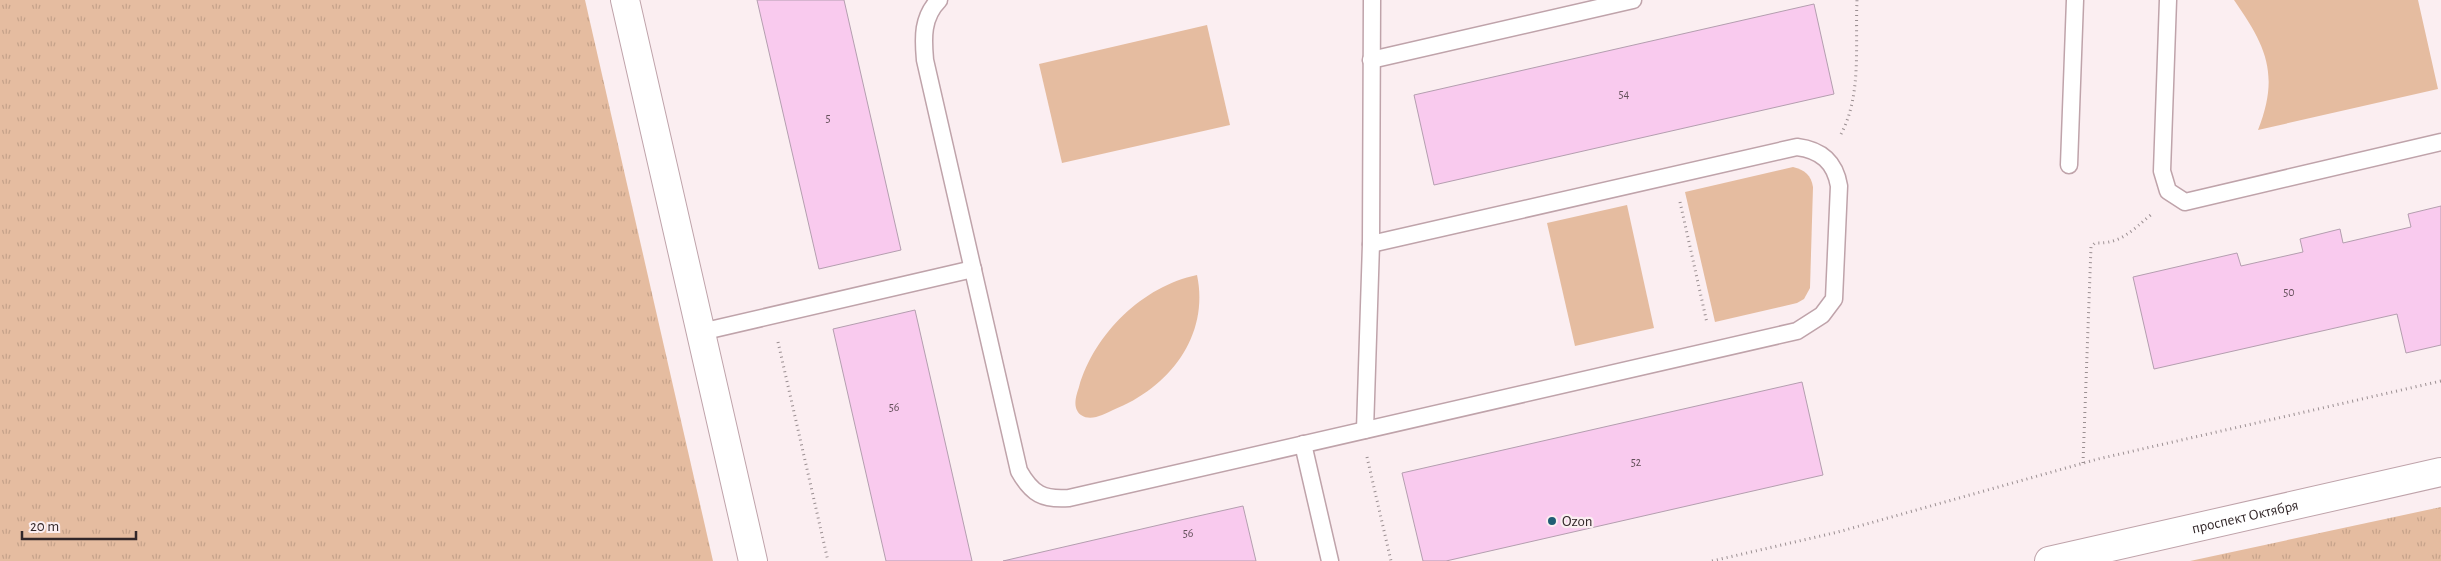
<svg xmlns="http://www.w3.org/2000/svg" width="2441" height="561" font-family="'Alegreya Sans',sans-serif">
<style>
.grass{fill:url(#grass-tufts)}
.park{fill:#e5bca0}
.building{fill:#f9caee;stroke:#b49eaf}
.lines{fill:none;stroke-linecap:round;stroke-linejoin:round}
.service-casing{stroke:#bfa3aa;stroke-width:19}
.minor-casing{stroke:#bfa3aa;stroke-width:30}
.path{stroke:#9b8f92;stroke-width:3;stroke-dasharray:1 4;stroke-linecap:butt}
.service{stroke:#fff;stroke-width:16}
.minor{stroke:#fff;stroke-width:28}
.poi-dot{fill:#1f5d74;stroke:#fbeef1;stroke-width:2}
.labels{text-anchor:middle;stroke-width:4.5;stroke-linejoin:round;paint-order:stroke}
.number-label{font-size:12px;fill:#64505a}
.street-label{font-size:15px;fill:#322729;stroke:#fbeef1}
.poi-label{font-size:15px;fill:#322729;stroke:#fbeef1;text-anchor:start}
</style>
<defs>
<pattern id="grass-tufts" width="24" height="20" patternUnits="userSpaceOnUse" patternTransform="scale(1.25)"><rect width="24" height="20" fill="#e5bca0"/><path d="M3 7l-1-3M5 7V3M7 7l1-3M15 17l-1-3M17 17v-4M19 17l1-3" fill="none" stroke="#c5a28a"/></pattern>
</defs>
<rect width="100%" height="100%" fill="#fbeef1"/>
<g class="grass">
<path d="M0,0H585L713,561H0Z"/>
<path d="M2441,507V561H2190Z"/>
</g>
<g class="park">
<path d="M2234,0H2418L2438,89L2258,130C2280,74 2266,46 2234,0Z"/>
<path d="M1207,25L1230,125L1062,163L1039,64Z"/>
<path d="M1793,167C1805,170 1811,175 1813,187L1810,288L1804,299L1797,303L1715,322L1685,192Z"/>
<path d="M1627,205L1654,328L1575,346L1547,223Z"/>
<path d="M1197,275C1210,336 1169,388 1113,410C1104,414 1091,422 1081,415C1072,408 1076,396 1079,387C1094,334 1143,286 1197,275Z"/>
</g>
<g class="building">
<path d="M757,0H844L901,250L819,269Z"/>
<path d="M1814,4L1834,94L1434,185L1414,95Z"/>
<path d="M2441,206V345L2406,353L2397,314L2154,369L2133,277L2237,253L2241,266L2303,252L2300,239L2340,229L2343,243L2411,227L2408,214Z"/>
<path d="M915,310L948,455L972,561H886L833,329Z"/>
<path d="M1802,382L1823,475L1446,561H1423L1402,473Z"/>
<path d="M1243,506L1256,561H1003L1185,519Z"/>
</g>
<g class="lines">
<g class="service-casing">
<g id="service">
<path d="M939,0C922,17 923,38 925,60L1019,471C1032,494 1043,500 1069,498L1797,331L1822,315L1834,299L1839,186C1835,162 1821,150 1797,147L1371,244"/>
<path d="M2168,0L2162,171L2168,191L2185,202L2441,142"/>
<path d="M1371,60L1633,0"/>
<path d="M2069,165L2075,0"/>
<path d="M701,332L973,269"/>
<path d="M1365,430L1371,244L1372,0"/>
<path d="M1303,444L1330,561"/>
</g>
</g>
<g class="minor-casing">
<g id="minor">
<path d="M625,0L753,561"/>
<path id="s1" d="M2049,561L2441,472"/>
</g>
</g>
<g class="path">
<path d="M1841,134C1862,95 1855,44 1857,0"/>
<path d="M1680,202L1707,323"/>
<path d="M778,342L828,561"/>
<path d="M1367,457L1391,561"/>
<path d="M2083,463L2091,247L2095,243C2122,244 2132,230 2152,214"/>
<path d="M1712,561L1838,532L2098,459L2441,381"/>
</g>
<use href="#service" class="service"/>
<use href="#minor" class="minor"/>
</g>
<circle class="poi-dot" cx="1552" cy="521" r="5"/>
<g class="labels">
<g class="number-label">
<text x="1624" y="98">54</text>
<text x="828" y="122">5</text>
<text x="2289" y="296">50</text>
<text x="894" y="411">56</text>
<text x="1636" y="466">52</text>
<text x="1188" y="537">56</text>
</g>
<g class="street-label">
<text dy="5" stroke="none"><textPath href="#s1" startOffset="201">проспект Октября</textPath></text>
</g>
<g class="poi-label">
<text x="1562" y="526">Ozon</text>
</g>
</g>
<path d="M22 531v8h114v-8" fill="none" stroke="#322729" stroke-width="2.5"/>
<text x="30" y="531" font-size="15" fill="#322729" stroke="#fbeef1" stroke-width="4" paint-order="stroke">20 m</text>
</svg>
